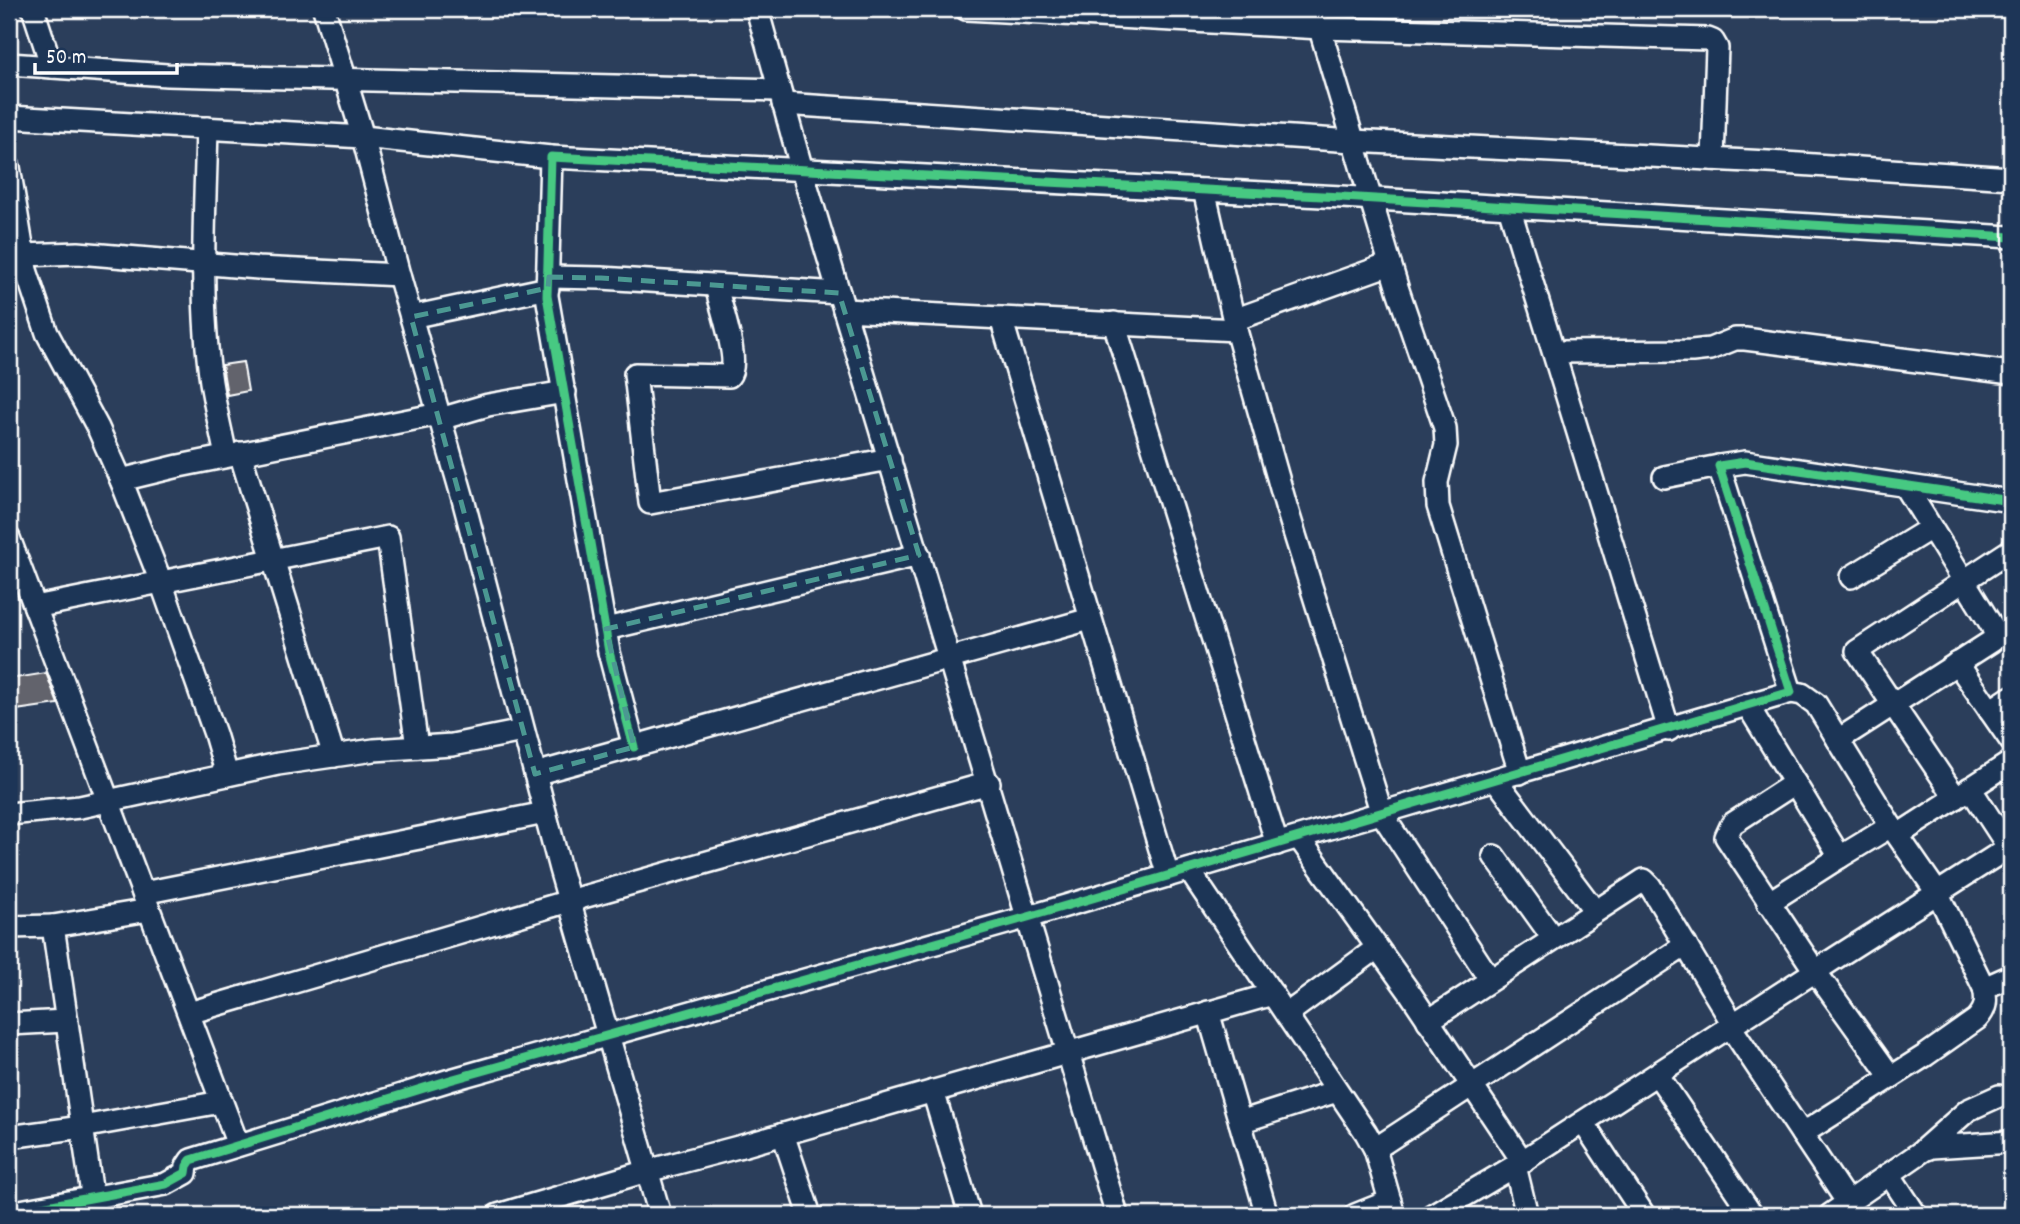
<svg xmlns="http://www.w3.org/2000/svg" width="2020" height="1224" font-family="Dekko,sans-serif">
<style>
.building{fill:#62646c;stroke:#fff;stroke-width:2}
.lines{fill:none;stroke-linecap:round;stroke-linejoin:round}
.minor-casing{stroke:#fff;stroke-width:26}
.minor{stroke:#1d3557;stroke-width:21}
.cycleway-casing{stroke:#1d3557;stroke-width:13}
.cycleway{stroke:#46c982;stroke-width:9}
.marked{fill:none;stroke:#4b9892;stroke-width:5;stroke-dasharray:14 9;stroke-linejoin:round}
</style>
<rect width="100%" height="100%" fill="#2b3e5b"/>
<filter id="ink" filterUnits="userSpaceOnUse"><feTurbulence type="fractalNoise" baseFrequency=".0143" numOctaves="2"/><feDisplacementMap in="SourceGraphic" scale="14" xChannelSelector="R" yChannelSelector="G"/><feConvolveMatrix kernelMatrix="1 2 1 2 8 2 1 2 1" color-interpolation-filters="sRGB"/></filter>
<g filter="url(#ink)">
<g class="building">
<path d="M243,362L248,391L227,395L222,365Z"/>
<path d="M46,673L58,704L9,711V679Z"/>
</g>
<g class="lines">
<g class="minor-casing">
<g id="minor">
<path d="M33,9L52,67"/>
<path d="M324,9L363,137L399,275L463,499L560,869L660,1215"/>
<path d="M757,9L802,170L1117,1215"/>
<path d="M966,9L1321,28L1708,39L1713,41L1717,48L1713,159"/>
<path d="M1314,9L1398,290L1445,428L1446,445L1437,482L1438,506L1520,773"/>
<path d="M9,64L167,75L779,90"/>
<path d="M783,104L1353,141L1768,162L2011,178"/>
<path d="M9,117L363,137L551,157"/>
<path d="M207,128C205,212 199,299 211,382C215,407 221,431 226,456"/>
<path d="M9,167L26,270L47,333L98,428L121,480L161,582L215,734L227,775"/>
<path d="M1204,190L1236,330L1286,506L1382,814L1490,979"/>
<path d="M1509,207L1669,730"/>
<path d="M23,255L78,253L258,268L399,275"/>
<path d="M549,277L601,278L839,293"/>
<path d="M716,286C720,305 741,362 729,376L635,374L650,503L890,459"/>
<path d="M844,310L1236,330"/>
<path d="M411,317L548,288"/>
<path d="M1001,318L1168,876"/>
<path d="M1234,320L1390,264"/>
<path d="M1114,323L1277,844"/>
<path d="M1555,352L1692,351L1710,349L1735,339H1745L2011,373"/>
<path d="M440,419L488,405L565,392"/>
<path d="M240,453L334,756"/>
<path d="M1664,477L1719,466"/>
<path d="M121,480L179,466L439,414"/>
<path d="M9,538L238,1145"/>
<path d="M1851,577L1931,528"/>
<path d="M35,607L388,537L417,747"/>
<path d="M606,629L919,555"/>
<path d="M1957,663L2011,741"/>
<path d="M1791,692L1802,694L1816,704L1891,826"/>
<path d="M1748,706L1840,857L1891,826L1938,894L1984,988C1987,1001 1986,1009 1977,1019L1926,1055L1802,1134"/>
<path d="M1990,711L2011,697"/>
<path d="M1838,740L1992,641L1995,634L1992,626L1906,487"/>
<path d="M634,747L609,652L547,296L551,157L1342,197L2011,237"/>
<path d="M535,774L1090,619"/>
<path d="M1496,780L1595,911"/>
<path d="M1795,783L1732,824L1726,837L1815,971L1891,1077"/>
<path d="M1970,788L2009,848"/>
<path d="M1956,798L1857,651L2011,550"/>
<path d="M9,814L80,807L278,764L374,750L452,745L523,731"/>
<path d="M1898,835L2011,762"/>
<path d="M1299,838L1410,993L1523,1162"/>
<path d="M1494,856L1553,938"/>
<path d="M1189,870L1366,1133L1375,1149L1394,1215"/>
<path d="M143,893L545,813"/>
<path d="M1768,903L1840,857"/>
<path d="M53,926L95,1215"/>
<path d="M9,927L53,926L149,910"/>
<path d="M1984,988L2011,976"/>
<path d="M1208,1012L1267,1215"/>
<path d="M189,1013L569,901L989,783"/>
<path d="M1287,1014L1377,948"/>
<path d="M1428,1021L1644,880L1650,886L1733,1024"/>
<path d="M9,1024L66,1021"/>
<path d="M1730,1026L1848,1203"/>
<path d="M1657,1074L1752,1215"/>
<path d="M933,1091L970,1215"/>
<path d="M1240,1122L1337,1091"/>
<path d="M1583,1122L1644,1215"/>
<path d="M783,1134L810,1215"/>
<path d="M9,1137L82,1127L221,1102"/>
<path d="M1375,1149L1686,945"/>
<path d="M1924,1149L1968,1110L1999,1096"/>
<path d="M1889,1174L1916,1215"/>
<path d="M9,1213L166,1184L186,1173L187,1166L191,1160L450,1080L1028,917L1791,692L1719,466L1745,462L2011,501"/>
<path d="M498,1215L647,1171L742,1146L1273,994"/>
<path d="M1355,1215L1390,1201"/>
<path d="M1432,1215L1515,1166"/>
<path d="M1527,1215L1515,1166L1837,957L2011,846"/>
<path d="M1830,1215L1924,1150L1932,1147L2011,1142"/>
</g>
</g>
<use href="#minor" class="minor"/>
<g class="cycleway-casing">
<g id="cycleway">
<path d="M634,747L609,652L547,296L551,157L1342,197L2011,237"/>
<path d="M9,1213L166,1184L186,1173L187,1166L191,1160L450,1080L1028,917L1791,692L1719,466L1745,462L2011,501"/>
</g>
</g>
<use href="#cycleway" class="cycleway"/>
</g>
</g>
<path class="marked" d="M549,277L601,278L839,293L919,555L606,629L634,747L535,774L411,317L548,288Z"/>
<rect width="2020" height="1224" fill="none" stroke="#1d3557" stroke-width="35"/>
<rect x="18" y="18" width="1985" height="1189" fill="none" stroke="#fff" stroke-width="2.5" filter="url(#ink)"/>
<path d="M35 63v10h142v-10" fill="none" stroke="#ffffff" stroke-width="3.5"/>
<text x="46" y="63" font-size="21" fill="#ffffff" stroke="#1d3557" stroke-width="5" paint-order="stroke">50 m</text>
</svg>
